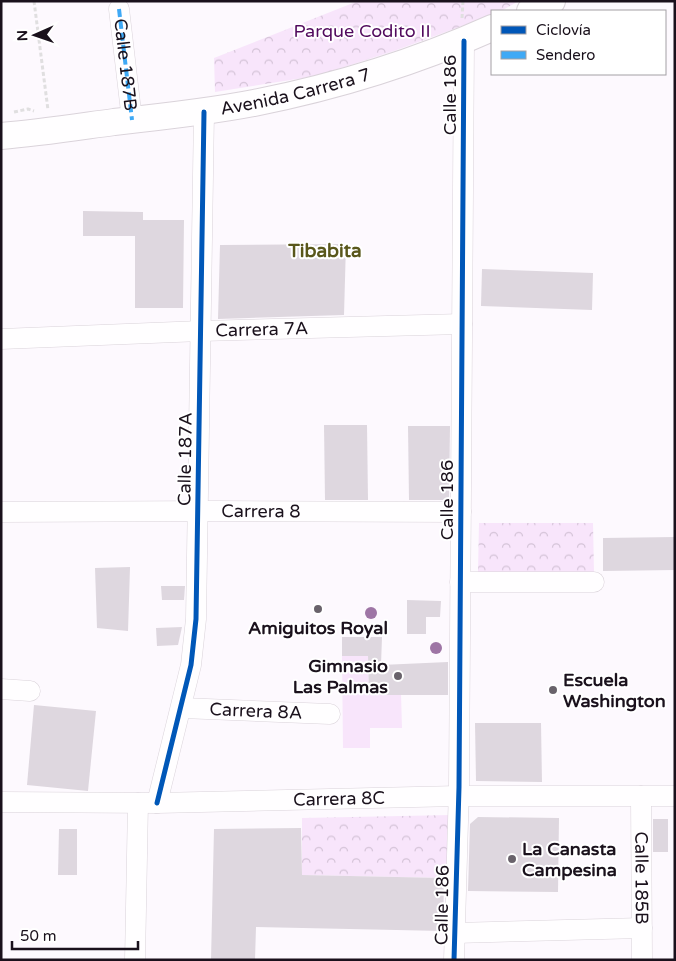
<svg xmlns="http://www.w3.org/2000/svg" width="676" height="961" font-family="'Varela Round',sans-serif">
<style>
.grass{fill:#f8e5fb}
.forest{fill:url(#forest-crowns)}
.building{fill:#ded7df}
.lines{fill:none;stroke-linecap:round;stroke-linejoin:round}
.minor-casing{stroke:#dad3da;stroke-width:21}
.major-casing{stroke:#dad3da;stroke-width:28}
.path{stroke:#e0dfe0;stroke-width:3;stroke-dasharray:4 2.5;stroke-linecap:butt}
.minor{stroke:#fffeff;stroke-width:20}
.major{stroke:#fffeff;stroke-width:26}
.quiet{stroke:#3fa9f5;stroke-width:4;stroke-dasharray:8 4;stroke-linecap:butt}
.cycleway-casing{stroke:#fff;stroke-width:8}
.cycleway{stroke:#0057b8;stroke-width:5}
.tree{fill:#9e75a5}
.poi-dot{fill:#69626b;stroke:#fff;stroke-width:2}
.labels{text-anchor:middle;stroke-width:4;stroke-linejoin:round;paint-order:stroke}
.park-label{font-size:18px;fill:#51095d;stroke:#fff}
.street-label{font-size:18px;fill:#1a111c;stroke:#fff}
.poi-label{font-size:18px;font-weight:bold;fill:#1a111c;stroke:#fff;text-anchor:start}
.neighbourhood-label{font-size:19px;font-weight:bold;fill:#59571b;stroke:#fff}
</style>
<defs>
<pattern id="forest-crowns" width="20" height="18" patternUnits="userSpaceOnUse" patternTransform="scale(1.25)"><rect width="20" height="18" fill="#f8e5fb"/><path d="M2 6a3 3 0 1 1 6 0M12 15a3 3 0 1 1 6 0" fill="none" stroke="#d4c3d7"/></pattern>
</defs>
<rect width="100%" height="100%" fill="#fdf9fe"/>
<path class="grass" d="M342,656H368L369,694H401L402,728H370V748H343Z"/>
<g class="forest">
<path d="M358,1H519L501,11H492V15L394,51L316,76L215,92L214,58Z"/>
<path d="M479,523H593L594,573L478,572Z"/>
<path d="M451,815L449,878L302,875V818Z"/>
</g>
<g class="building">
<path d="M83,211L143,212V220H184L183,308H135V236H83Z"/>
<path d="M346,244L344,315L218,319L220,245Z"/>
<path d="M482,269L593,273L592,310L481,306Z"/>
<path d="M324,425H367L368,500H325Z"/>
<path d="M408,426H450L449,500H409Z"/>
<path d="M675,537V570L603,571V538Z"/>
<path d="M130,567L128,631L97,628L95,568Z"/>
<path d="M161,586H185L184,600H162Z"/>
<path d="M407,600L441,601L440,617H426V634H407Z"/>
<path d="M182,627L178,645L157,646L156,628Z"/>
<path d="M342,637H382L381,665L448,662V695H369L368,656H342Z"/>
<path d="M34,705L96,711L88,791L27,785Z"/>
<path d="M475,723H541L542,782L476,781Z"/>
<path d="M478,817L559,818L558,892L468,891L470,824Z"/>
<rect x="653" y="819" width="15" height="33"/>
<path d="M301,828L302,875L444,878L443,931L256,927L255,960H211L214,829Z"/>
<path d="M59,829H77V875H58Z"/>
</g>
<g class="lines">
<g class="minor-casing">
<g id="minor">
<path id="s1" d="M119,9L132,120"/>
<path id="s2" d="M1,339L201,331L462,324"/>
<path id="s3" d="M1,512L216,511L461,512"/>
<path d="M460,582H594"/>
<path d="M1,689L30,691"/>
<path id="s4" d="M182,708L330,714"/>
<path id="s5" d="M641,796L642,960"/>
<path id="s6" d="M1,802L157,803L458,796H675"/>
<path d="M157,803L191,665L196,619L204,112"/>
<path d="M455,933L642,928"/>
<path d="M135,960L138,803"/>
<path d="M454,960L459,787L464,41"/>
</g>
</g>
<g class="major-casing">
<g id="major">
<path d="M530,11L552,1"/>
<path id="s7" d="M1,136C39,133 77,127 114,122C161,117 208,112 254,103C335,87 416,62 492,28"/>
</g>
</g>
<g class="path">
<path d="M34,1L48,110"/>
<path d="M462,18L463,1"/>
<path d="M14,112L28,109L34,111"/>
</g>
<use href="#minor" class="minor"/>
<use href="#major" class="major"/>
<path class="quiet" d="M119,9L132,120"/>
<g class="cycleway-casing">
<g id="cycleway">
<path d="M157,803L191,665L196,619L204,112"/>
<path d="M454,960L459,787L464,41"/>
</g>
</g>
<use href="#cycleway" class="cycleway"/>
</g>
<g class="tree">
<circle cx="371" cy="613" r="6"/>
<circle cx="436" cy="648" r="6"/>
</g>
<g class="poi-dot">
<circle cx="318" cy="609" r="5"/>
<circle cx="398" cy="676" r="5"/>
<circle cx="553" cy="690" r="5"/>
<circle cx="512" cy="859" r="5"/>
</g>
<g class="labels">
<g class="park-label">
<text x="362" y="37">Parque Codito II</text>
</g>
<g class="street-label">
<text dy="6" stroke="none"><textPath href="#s1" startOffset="56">Calle 187B</textPath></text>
<text dy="6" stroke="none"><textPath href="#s7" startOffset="298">Avenida Carrera 7</textPath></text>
<text transform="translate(450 95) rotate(-90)" y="6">Calle 186</text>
<text dy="6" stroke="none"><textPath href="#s2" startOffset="261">Carrera 7A</textPath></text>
<text transform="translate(185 459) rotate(-89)" y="6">Calle 187A</text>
<text transform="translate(447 500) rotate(-90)" y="6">Calle 186</text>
<text dy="6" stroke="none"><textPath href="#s3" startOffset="260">Carrera 8</textPath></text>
<text dy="6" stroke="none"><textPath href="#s4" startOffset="74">Carrera 8A</textPath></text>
<text dy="6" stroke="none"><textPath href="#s6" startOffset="338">Carrera 8C</textPath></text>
<text dy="6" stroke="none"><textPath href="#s5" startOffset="82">Calle 185B</textPath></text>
<text transform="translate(442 905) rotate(-89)" y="6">Calle 186</text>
</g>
<g class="poi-label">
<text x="318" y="634" text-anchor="middle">Amiguitos Royal</text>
<text x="388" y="672" text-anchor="end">Gimnasio<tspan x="388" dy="21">Las Palmas</tspan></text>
<text x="563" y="686">Escuela<tspan x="563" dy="21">Washington</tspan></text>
<text x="522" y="855">La Canasta<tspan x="522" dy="21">Campesina</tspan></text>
</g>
<g class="neighbourhood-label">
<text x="325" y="257">Tibabita</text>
</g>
</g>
<rect width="676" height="961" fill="none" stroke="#1a111c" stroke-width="5"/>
<rect x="491" y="10" width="175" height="65" fill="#ffffff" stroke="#a3a0a4"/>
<rect x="501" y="26" width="25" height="8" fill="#0057b8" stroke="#a3a0a4"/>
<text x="536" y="35" font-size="15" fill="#1a111c">Ciclovía</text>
<rect x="501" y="51" width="25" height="8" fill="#3fa9f5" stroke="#a3a0a4"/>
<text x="536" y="60" font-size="15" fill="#1a111c">Sendero</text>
<g transform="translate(35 35) rotate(268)" stroke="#ffffff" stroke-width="4" paint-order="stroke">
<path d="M0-4L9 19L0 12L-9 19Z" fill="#1a111c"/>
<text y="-8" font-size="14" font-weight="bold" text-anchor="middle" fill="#1a111c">N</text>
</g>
<path d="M12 941v8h126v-8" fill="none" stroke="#1a111c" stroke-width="2.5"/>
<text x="20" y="941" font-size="15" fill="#1a111c" stroke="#ffffff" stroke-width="4" paint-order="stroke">50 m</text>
</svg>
